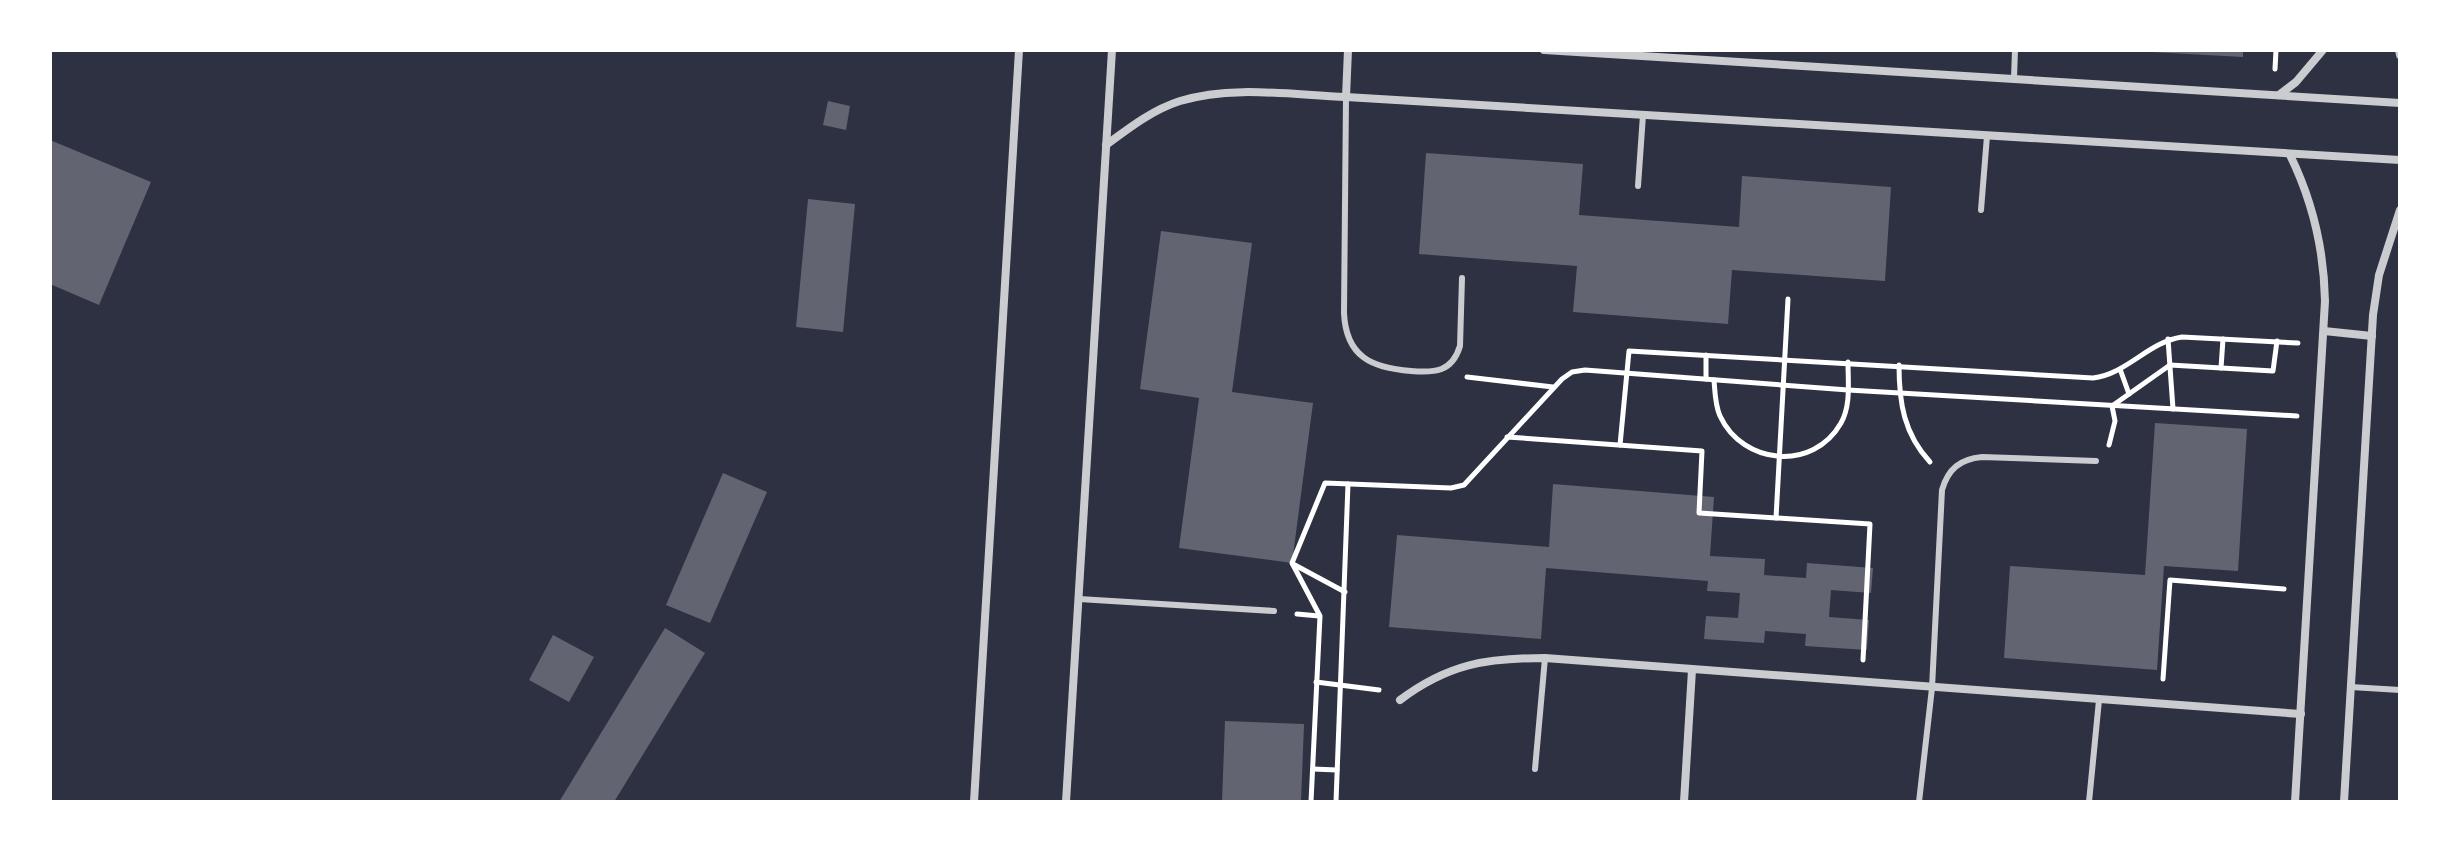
<svg xmlns="http://www.w3.org/2000/svg" width="2450" height="852" font-family="'Roboto Condensed',sans-serif">
<style>
.building{fill:#626471}
.lines{fill:none;stroke-linecap:round;stroke-linejoin:round}
.path{stroke:#fff;stroke-width:5}
.service{stroke:#caccd0;stroke-width:6}
.minor{stroke:#caccd0;stroke-width:8}
</style>
<rect width="100%" height="100%" fill="#2d3142"/>
<g class="building">
<path d="M2151,50H2243V57L2151,52Z"/>
<path d="M828,101L850,106L846,130L823,125Z"/>
<path d="M50,140L151,182L99,305L50,284Z"/>
<path d="M1426,153L1583,164L1579,215L1739,227L1742,176L1891,187L1885,281L1732,270L1728,324L1573,312L1577,266L1419,254Z"/>
<path d="M808,199L855,204L843,332L796,327Z"/>
<path d="M1161,231L1252,243L1232,392L1313,403L1292,563L1179,548L1199,398L1140,389Z"/>
<path d="M2155,423L2247,429L2238,571L2164,566L2157,670L2004,658L2010,566L2145,575Z"/>
<path d="M723,473L767,492L710,623L666,605Z"/>
<path d="M1553,484L1714,497L1710,556L1765,559L1764,575L1806,578L1807,563L1873,568L1871,593L1831,590L1829,617L1869,620L1867,650L1805,646L1806,634L1765,631L1764,643L1704,639L1706,616L1738,618L1740,593L1707,591L1708,581L1546,568L1541,639L1389,627L1397,535L1549,547Z"/>
<path d="M665,628L705,653L614,802H559Z"/>
<path d="M553,635L594,657L569,702L529,680Z"/>
<path d="M1225,721L1304,724L1301,802H1222Z"/>
</g>
<g class="lines">
<g class="path">
<path d="M2275,69L2276,50"/>
<path d="M2168,339L2173,409"/>
<path d="M1899,365C1899,403 1904,434 1930,462"/>
<path d="M2221,368L2223,339"/>
<path d="M2120,369L2129,394"/>
<path d="M1467,377L1553,387"/>
<path d="M1706,379V355"/>
<path d="M1714,380C1715,392 1715,405 1720,416C1743,465 1813,472 1841,423C1851,405 1848,383 1848,362"/>
<path d="M1507,437L1702,451L1699,513L1870,524L1863,660"/>
<path d="M1620,445L1629,351L2093,378C2127,374 2148,342 2182,337L2298,343"/>
<path d="M2109,445L2115,421L2112,406L2170,365L2273,371L2277,341"/>
<path d="M1776,518L1788,299"/>
<path d="M1293,564L1345,592"/>
<path d="M1297,614L1319,616"/>
<path d="M2163,679L2170,580L2284,589"/>
<path d="M1316,682L1379,690"/>
<path d="M1313,769L1337,770"/>
<path d="M1311,802L1320,616L1292,563L1325,483L1451,488L1464,485L1562,379L1572,372L1585,370L1848,390L2297,416"/>
<path d="M1336,802L1348,484"/>
</g>
<g class="service">
<path d="M2014,78L2015,50"/>
<path d="M1346,97L1344,313C1346,357 1372,368 1411,371C1435,373 1452,372 1460,346L1462,278"/>
<path d="M1638,186L1643,115"/>
<path d="M1981,210L1987,136"/>
<path d="M1079,599L1274,611"/>
<path d="M2351,687L2400,690"/>
<path d="M1535,769L1545,658"/>
<path d="M1919,802L1932,688L1942,490C1948,469 1960,459 1982,457L2096,461"/>
<path d="M2089,802L2099,700"/>
</g>
<g class="minor">
<path d="M1544,50L2400,103"/>
<path d="M2399,50L2400,55"/>
<path d="M2279,95L2296,82L2323,50"/>
<path d="M1346,97L1348,50"/>
<path d="M1106,145C1129,128 1152,110 1180,101C1232,85 1292,95 1346,97L2400,160"/>
<path d="M2290,155C2313,202 2324,249 2325,301L2295,802"/>
<path d="M2324,331L2372,336"/>
<path d="M1400,700C1448,664 1486,658 1545,658L2301,714"/>
<path d="M974,802L1019,50"/>
<path d="M1066,802L1112,50"/>
<path d="M1684,802L1692,670"/>
<path d="M2344,802L2373,315L2379,275L2400,210"/>
</g>
</g>
<rect width="2450" height="852" fill="none" stroke="#ffffff" stroke-width="104"/>
</svg>
